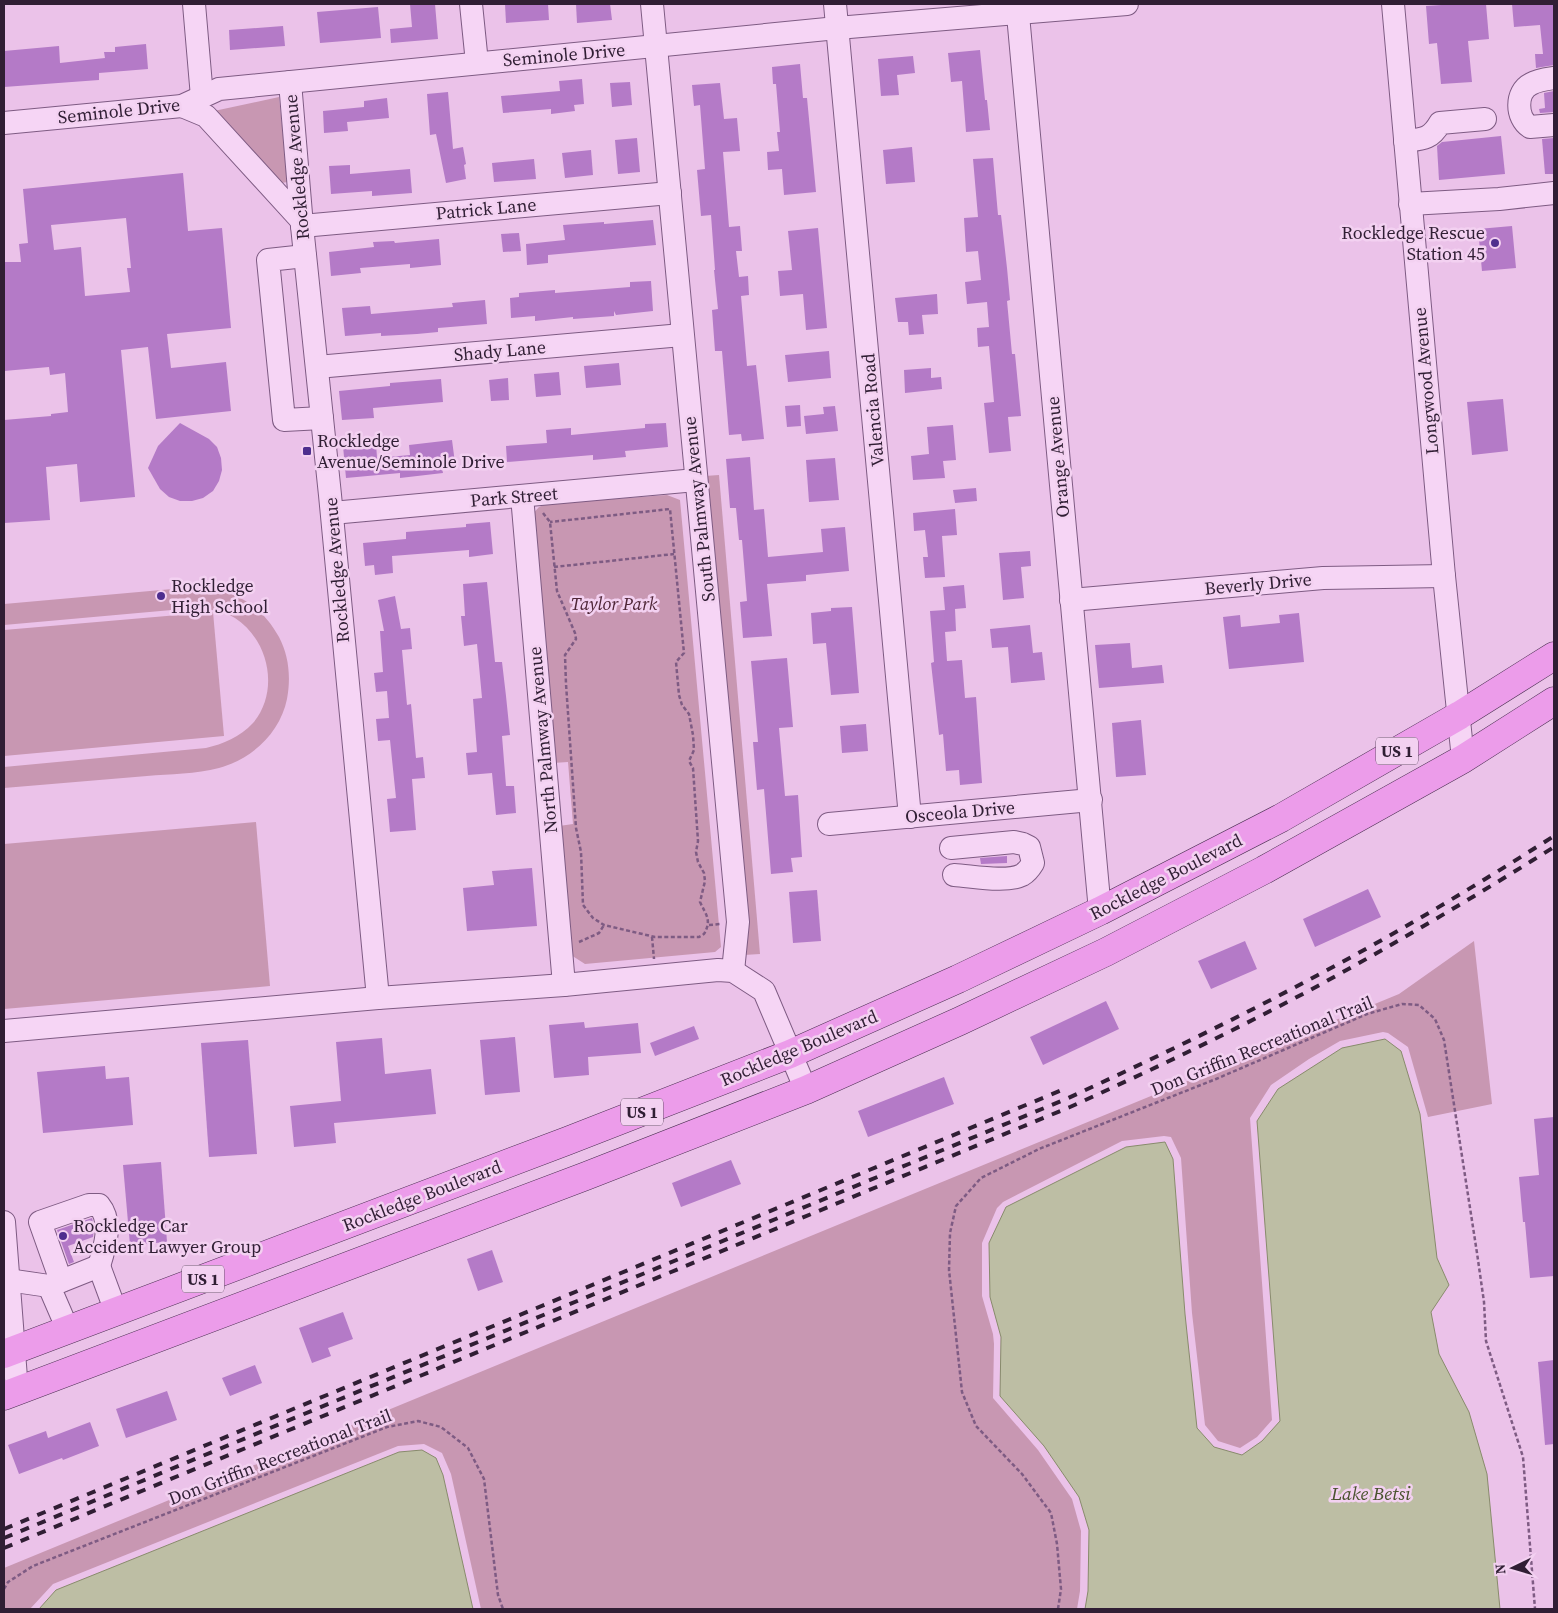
<svg xmlns="http://www.w3.org/2000/svg" width="1558" height="1613" font-family="'Source Serif 4',serif">
<style>
.green{fill:#c897b2}
.water{fill:#bdbea4;stroke:#888b6c}
.building{fill:#b47ac7;fill-rule:evenodd}
.lines{fill:none;stroke-linecap:round;stroke-linejoin:round}
.minor-casing{stroke:#7e5b83;stroke-width:24}
.major-casing{stroke:#4a2f51;stroke-width:29}
.path{stroke:#7e5b83;stroke-width:2.5;stroke-dasharray:4 2.5;stroke-linecap:butt}
.minor{stroke:#f6d5f5;stroke-width:22}
.major{stroke:#ec9cea;stroke-width:28}
.rail{stroke:#301e34;stroke-width:4;stroke-dasharray:9 9;stroke-linecap:butt}
.poi-dot{fill:#4e2e8e;stroke:#f3d1f1;stroke-width:2}
.labels{text-anchor:middle;stroke-width:5;stroke-linejoin:round;paint-order:stroke}
.shield{fill:#f3d1f1;stroke:#6a546d;stroke-width:1}
.shield-label{font-size:16px;font-weight:bold;fill:#301e34}
.street-label{font-size:18px;fill:#301e34;stroke:#f3d1f1}
.poi-label{font-size:18px;fill:#301e34;stroke:#f3d1f1;text-anchor:start}
.park-label{font-size:18px;font-style:italic;fill:#4f2637;stroke:#f3d1f1}
.water-label{font-size:19px;font-style:italic;fill:#49532e;stroke:#f3d1f1}
</style>
<rect width="100%" height="100%" fill="#ebc2e9"/>
<g class="green">
<path d="M279,97L288,182L281,183L214,111Z"/>
<path d="M719,475L760,954L744,955L705,476Z"/>
<path d="M667,495L680,500L721,947L715,952L585,964L571,955L559,826L573,824L568,762L553,763L530,517L539,507L546,504Z"/>
<path d="M195,587C233,589 260,603 279,637C289,656 291,677 287,699C280,733 252,759 219,768C196,774 170,774 147,776C99,780 52,784 4,788V767L206,748C223,744 240,737 253,723C280,691 269,640 235,618C222,610 208,609 194,608L4,625V604Z"/>
<path d="M213,612L224,736L4,756V630Z"/>
<path d="M256,822L270,986L4,1009V844Z"/>
<path d="M1474,941L1492,1104L1428,1117L1408,1047L1388,1033L1383,1032L1340,1041L1309,1059L1271,1085L1250,1118L1272,1420L1257,1437L1240,1448L1218,1441L1205,1425L1192,1313L1181,1158L1171,1137L1164,1136L1122,1141L1003,1202L997,1208L982,1243V1296L993,1334L994,1344L993,1398L1038,1450L1072,1499L1081,1531L1080,1591L1077,1609H481L451,1474L442,1453L424,1444L398,1446L53,1584L30,1609H4V1568L1399,994Z"/>
</g>
<g class="water">
<path d="M1385,1039L1401,1051L1420,1114L1437,1258L1449,1285L1431,1312L1439,1354L1469,1412L1487,1474L1500,1609H1085L1088,1591L1089,1530L1079,1497L1044,1446L1000,1396L1001,1337L990,1297L989,1243L1006,1207L1126,1147L1165,1142L1173,1159L1185,1314L1197,1428L1214,1447L1242,1455L1262,1441L1280,1421L1257,1121L1278,1089L1342,1048Z"/>
<path d="M422,1450L436,1458L443,1475L473,1609H39L56,1590L399,1452Z"/>
</g>
<g class="building">
<path d="M410,4H435L438,39L391,43L390,29L412,27Z"/>
<path d="M505,4H548L549,20L506,23Z"/>
<path d="M576,4H610L612,20L577,23Z"/>
<path d="M1457,4H1486L1489,39L1468,41L1472,82L1441,84L1437,43L1429,44L1426,6Z"/>
<path d="M1512,4H1554V65L1536,68L1535,54H1543L1540,25L1514,27Z"/>
<path d="M378,7L381,38L320,43L317,12Z"/>
<path d="M283,26L285,46L230,50L229,30Z"/>
<path d="M146,44L148,69L99,73V80L4,87V51L59,46L60,63L105,58L104,52H115V47Z"/>
<path d="M980,50L985,100H987L990,130L966,132L962,81L951,82L948,53Z"/>
<path d="M913,56L915,73L897,75L899,95L881,96L878,59Z"/>
<path d="M800,64L803,98H807L816,192L784,195L782,169L768,170L767,152L779,151L777,132H780L776,84H773L772,67Z"/>
<path d="M582,79L584,104L574,105L575,111L551,114V109L503,113L501,96L560,91L559,81Z"/>
<path d="M630,82L632,105L612,107L610,83Z"/>
<path d="M720,83L724,119L737,118L740,151L723,152L729,227L740,226L742,251H736L739,277L748,276L749,295L741,296L747,366L756,365L764,439L742,441L741,434L729,435L722,351H715L712,310L718,309L714,270H715L711,215L701,216L697,170L705,169L700,105L694,106L692,85Z"/>
<path d="M1554,91V112L1540,113L1539,109L1545,108L1544,93Z"/>
<path d="M448,92L453,149L463,147L466,164L464,165L466,179L446,183L436,134L430,135L427,94Z"/>
<path d="M387,98L389,118L347,122L348,131L324,133L323,111L364,107V101Z"/>
<path d="M1501,136L1505,174L1439,180L1437,146L1442,142Z"/>
<path d="M637,138L640,172L618,174L615,140Z"/>
<path d="M1554,138V174H1545L1542,139Z"/>
<path d="M912,147L915,182L886,184L883,150Z"/>
<path d="M591,150L593,175L565,178L562,153Z"/>
<path d="M993,158L998,215H1001L1007,268L1010,300L1007,301L1012,354H1015L1021,416L1008,417L1011,451L989,453L984,403L994,402L989,346L978,347L977,328L989,327L987,302L967,304L965,282L981,280L978,251L966,252L964,218L978,217L973,159Z"/>
<path d="M534,159L536,179L494,182L492,163Z"/>
<path d="M350,165V174L410,169L412,193L372,196V191L331,194L329,166Z"/>
<path d="M183,173L188,231L222,228L231,328L167,334L171,368L226,362L231,411L156,419L148,347L121,350L135,497L80,502L77,464L46,467L50,520L4,523V420L51,416V414L68,412L65,373L50,375L49,367L4,371V262H21L19,244L28,243L23,189ZM126,218L131,268H127L130,292L85,296L81,247L54,250L51,225Z"/>
<path d="M653,220L656,245L548,255V263L527,265L526,244L565,240L563,225L604,222V224Z"/>
<path d="M1512,226L1516,268L1482,271L1478,229Z"/>
<path d="M818,228L827,328L806,330L803,294L780,296L778,271L792,270L788,231Z"/>
<path d="M519,233L521,251L503,252L501,234Z"/>
<path d="M439,239L441,265L410,268V264L360,268L361,273L331,276L329,252L374,247L373,242L394,241L395,243Z"/>
<path d="M651,281L653,311L616,315L614,311V316L573,319V317L535,321V316L511,318L510,298L519,297V293L555,290V293L630,287V282Z"/>
<path d="M937,294L938,314L922,315L924,334L909,335L908,322H898L895,298Z"/>
<path d="M485,300L487,324L438,328V332L417,334L381,336V333L345,336L342,308L370,306L371,314L453,307L452,303Z"/>
<path d="M829,351L831,378L788,382L785,355Z"/>
<path d="M619,363L621,385L586,388L584,366Z"/>
<path d="M931,368V378L941,377L942,389L905,393L904,370Z"/>
<path d="M559,372L561,395L536,397L534,374Z"/>
<path d="M508,378L509,400L491,401L489,380Z"/>
<path d="M441,379L443,402L373,408L374,418L342,420L339,391L390,386V383Z"/>
<path d="M1503,399L1508,451L1472,455L1467,402Z"/>
<path d="M800,405L801,426L787,427L785,406Z"/>
<path d="M835,406L838,431L806,434L804,416L824,414L823,407Z"/>
<path d="M180,423L209,439L217,447L221,458L222,470L219,481L213,491L203,498L192,501H180L169,497L160,489L148,468L158,446Z"/>
<path d="M666,423L668,447L625,451L626,457L593,460V455L507,462L506,446L547,443L546,430L571,428V435L645,428V424Z"/>
<path d="M953,425L956,460L943,461L945,478L913,480L911,456L929,454L927,427Z"/>
<path d="M452,440L455,463L441,464L443,473L400,478V473L346,478L343,446L376,443L377,458L410,455L409,445Z"/>
<path d="M750,457L754,510L764,509L768,557L823,552L821,529L845,527L849,571L806,575V581L767,584L772,636L743,638L740,602L747,601L742,540H739L736,508H730L726,459Z"/>
<path d="M835,458L839,500L809,502L806,460Z"/>
<path d="M976,488L977,501L955,503L953,490Z"/>
<path d="M955,509L957,535L942,536L945,577L925,578L923,557H928L925,530L914,531L913,513Z"/>
<path d="M490,522L493,554L469,557V550L392,556L393,573L375,575L374,565L365,566L363,543L406,539V532L466,527V524Z"/>
<path d="M1030,551L1031,566L1021,567L1024,598L1003,600L999,553Z"/>
<path d="M487,582L495,662H502L506,696L510,735L502,736L506,786H514L516,813L496,815L492,773L468,775L466,753L477,752L473,699L482,698L477,644L464,646L461,616H465L463,584Z"/>
<path d="M964,585L966,608L955,609L956,631L945,632L947,661L962,660L965,698L976,697L982,783L960,785L959,770L946,771L943,734L939,735L931,663L934,662L930,611L945,610L943,587Z"/>
<path d="M395,596L401,629L410,628L412,649L402,650L407,705L411,704L416,758L423,757L425,778L412,779L416,830L390,832L387,799L396,798L390,740L378,741L376,719L389,718L387,691L376,692L374,673L383,672L380,631H384L378,600Z"/>
<path d="M852,607L859,693L831,695L826,643L813,644L811,613L831,611V608Z"/>
<path d="M1299,613L1304,662L1229,669L1223,617L1240,615L1241,627L1280,623L1279,615Z"/>
<path d="M1030,625L1033,653L1042,652L1045,680L1011,683L1008,647L992,648L990,629Z"/>
<path d="M1130,643L1132,668L1162,665L1164,683L1099,688L1095,645Z"/>
<path d="M787,658L793,727L779,728L785,796L798,795L802,857L791,858L793,872L771,874L764,789L757,790L753,742H758L751,661Z"/>
<path d="M1141,720L1146,775L1116,777L1112,723Z"/>
<path d="M866,724L868,751L842,753L840,726Z"/>
<path d="M1007,856V863L981,864L980,858Z"/>
<path d="M532,868L537,926L467,931L463,888L494,885L492,871Z"/>
<path d="M1368,889L1381,917L1315,947L1303,919Z"/>
<path d="M817,890L821,941L793,943L789,892Z"/>
<path d="M1245,941L1257,969L1211,989L1198,961Z"/>
<path d="M1106,1001L1119,1029L1043,1065L1030,1037Z"/>
<path d="M584,1022L585,1028L638,1023L641,1053L588,1057L589,1075L554,1078L549,1025Z"/>
<path d="M694,1026L699,1039L655,1056L650,1043Z"/>
<path d="M515,1037L520,1092L485,1095L480,1040Z"/>
<path d="M382,1038L385,1074L431,1069L436,1114L334,1123L336,1143L294,1147L290,1106L341,1101L336,1042Z"/>
<path d="M248,1040L257,1154L209,1157L201,1043Z"/>
<path d="M105,1066L106,1079L129,1077L133,1125L43,1133L37,1072Z"/>
<path d="M944,1077L954,1104L868,1137L858,1111Z"/>
<path d="M1554,1117V1276L1530,1278L1525,1222H1523L1519,1177L1539,1175L1534,1119Z"/>
<path d="M731,1160L741,1184L681,1207L672,1183Z"/>
<path d="M161,1162L167,1242L130,1245L123,1165Z"/>
<path d="M92,1218L94,1227L93,1237L68,1246L74,1262L69,1264L57,1230Z"/>
<path d="M492,1250L503,1282L478,1291L467,1259Z"/>
<path d="M343,1312L353,1339L328,1348L331,1356L312,1363L299,1328Z"/>
<path d="M1554,1360V1444L1545,1445L1538,1362Z"/>
<path d="M255,1365L262,1383L230,1396L222,1378Z"/>
<path d="M167,1391L177,1420L126,1438L116,1409Z"/>
<path d="M90,1422L99,1446L63,1460L62,1458L19,1474L8,1445L46,1431L48,1438Z"/>
</g>
<g class="lines">
<g class="minor-casing">
<g id="minor">
<path d="M194,4L202,97"/>
<path d="M471,4L477,63"/>
<path d="M652,4L738,922L733,971"/>
<path d="M835,4L910,817"/>
<path d="M1017,4L1100,911"/>
<path d="M1393,4L1444,576L1463,759"/>
<path d="M1554,78C1547,79 1538,80 1531,84C1515,92 1516,118 1530,127L1554,125"/>
<path d="M290,82L302,226L330,495L378,998"/>
<path d="M182,106L206,116L301,220"/>
<path d="M4,123L182,106L219,89L837,28L1127,4"/>
<path d="M1405,141C1423,139 1431,139 1440,123L1485,119"/>
<path d="M1410,204L1499,199L1554,193"/>
<path d="M302,226L670,193"/>
<path d="M305,256L268,260L284,420L322,418"/>
<path d="M317,367L682,335"/>
<path d="M522,496L564,985"/>
<path d="M332,513L696,480"/>
<path d="M1071,600L1323,578L1444,576"/>
<path d="M829,824L1091,800"/>
<path d="M951,848L1014,842L1023,844L1029,847L1033,863C1030,868 1027,872 1022,875C1006,883 972,876 954,875"/>
<path d="M4,1031L378,998L564,985L718,970L733,971L764,991L806,1090"/>
<path d="M4,1222L17,1391"/>
<path d="M8,1280L49,1286"/>
<path d="M61,1281L40,1222L89,1205H99C113,1222 105,1247 99,1266"/>
<path d="M68,1330L49,1286L99,1266L116,1312"/>
</g>
</g>
<g class="major-casing">
<g id="major">
<path d="M4,1354L567,1141L790,1054L958,979L1100,911L1281,818L1460,715L1554,656"/>
<path d="M4,1396L586,1176L806,1090L960,1021L1106,952L1264,870L1463,759L1554,701"/>
</g>
</g>
<g class="path">
<path d="M543,513L550,522L557,591L575,633L576,639L565,655L566,684L576,828L581,852L583,905L593,918L604,925L655,937H699L704,934C712,920 706,915 700,902L705,881L704,873L698,862L696,852L698,841L693,768L689,761L694,750L693,735L689,714L682,705L679,695L676,662L684,653L670,509L550,522"/>
<path d="M554,567L674,554"/>
<path d="M709,925L720,924"/>
<path d="M652,937L654,959"/>
<path d="M579,942L599,933L604,925"/>
<path d="M4,1589L8,1582L33,1566L387,1427L418,1421L441,1427L468,1448L484,1479L498,1595L503,1609"/>
<path d="M1058,1609L1061,1589L1057,1544L1051,1513L1022,1474L976,1426L962,1392L949,1270L950,1233L956,1206L981,1178L1039,1149L1216,1079L1367,1014L1402,1004L1419,1005L1435,1019L1444,1040L1477,1253L1484,1302L1486,1341L1523,1457L1535,1609"/>
</g>
<use href="#minor" class="minor"/>
<use href="#major" class="major"/>
<g class="rail">
<path d="M4,1529L1062,1090"/>
<path d="M4,1538L1066,1099C1151,1060 1236,1019 1318,975C1399,932 1477,885 1554,836"/>
<path d="M4,1548L1070,1107C1156,1068 1242,1027 1325,982C1403,939 1479,894 1554,847"/>
</g>
</g>
<g class="poi-dot">
<circle cx="1495" cy="243" r="5"/>
<rect x="302" y="446" width="10" height="10" rx="2.5"/>
<circle cx="161" cy="596" r="5"/>
<circle cx="63" cy="1236" r="5"/>
</g>
<g class="labels">
<g class="shield">
<rect x="1376" y="737.5" width="42" height="27" rx="4"/>
<rect x="621" y="1098.5" width="42" height="27" rx="4"/>
<rect x="182" y="1265.5" width="42" height="27" rx="4"/>
</g>
<g class="shield-label">
<text x="1397" y="757">US 1</text>
<text x="642" y="1118">US 1</text>
<text x="203" y="1285">US 1</text>
</g>
<g class="street-label">
<text transform="translate(564 55) rotate(-5)" y="6">Seminole Drive</text>
<text transform="translate(119 111) rotate(-6)" y="6">Seminole Drive</text>
<text transform="translate(297 167) rotate(-95)" y="6">Rockledge Avenue</text>
<text transform="translate(486 209) rotate(-5)" y="6">Patrick Lane</text>
<text transform="translate(500 351) rotate(-5)" y="6">Shady Lane</text>
<text transform="translate(1426 381) rotate(-95)" y="6">Longwood Avenue</text>
<text transform="translate(873 410) rotate(-95)" y="6">Valencia Road</text>
<text transform="translate(1058 457) rotate(-95)" y="6">Orange Avenue</text>
<text transform="translate(514 497) rotate(-5)" y="6">Park Street</text>
<text transform="translate(699 509) rotate(-96)" y="6">South Palmway Avenue</text>
<text transform="translate(337 570) rotate(-95)" y="6">Rockledge Avenue</text>
<text transform="translate(1258 584) rotate(-5)" y="6">Beverly Drive</text>
<text transform="translate(543 740) rotate(-95)" y="6">North Palmway Avenue</text>
<text transform="translate(960 812) rotate(-5)" y="6">Osceola Drive</text>
<text transform="translate(1166 877) rotate(-27)" y="6">Rockledge Boulevard</text>
<text transform="translate(1262 1046) rotate(-22)" y="6">Don Griffin Recreational Trail</text>
<text transform="translate(799 1048) rotate(-23)" y="6">Rockledge Boulevard</text>
<text transform="translate(422 1196) rotate(-21)" y="6">Rockledge Boulevard</text>
<text transform="translate(280 1457) rotate(-21)" y="6">Don Griffin Recreational Trail</text>
</g>
<g class="poi-label">
<text x="1485" y="239" text-anchor="end">Rockledge Rescue<tspan x="1485" dy="21">Station 45</tspan></text>
<text x="317" y="447">Rockledge<tspan x="317" dy="21">Avenue/Seminole Drive</tspan></text>
<text x="171" y="592">Rockledge<tspan x="171" dy="21">High School</tspan></text>
<text x="73" y="1232">Rockledge Car<tspan x="73" dy="21">Accident Lawyer Group</tspan></text>
</g>
<g class="park-label">
<text x="614" y="610">Taylor Park</text>
</g>
<g class="water-label">
<text x="1371" y="1500">Lake Betsi</text>
</g>
</g>
<rect width="1558" height="1613" fill="none" stroke="#301e34" stroke-width="10"/>
<g transform="translate(1513 1568) rotate(265)" stroke="#f3d1f1" stroke-width="4" paint-order="stroke">
<path d="M0-4L9 19L0 12L-9 19Z" fill="#301e34"/>
<text y="-8" font-size="14" font-weight="bold" text-anchor="middle" fill="#301e34">N</text>
</g>
</svg>
